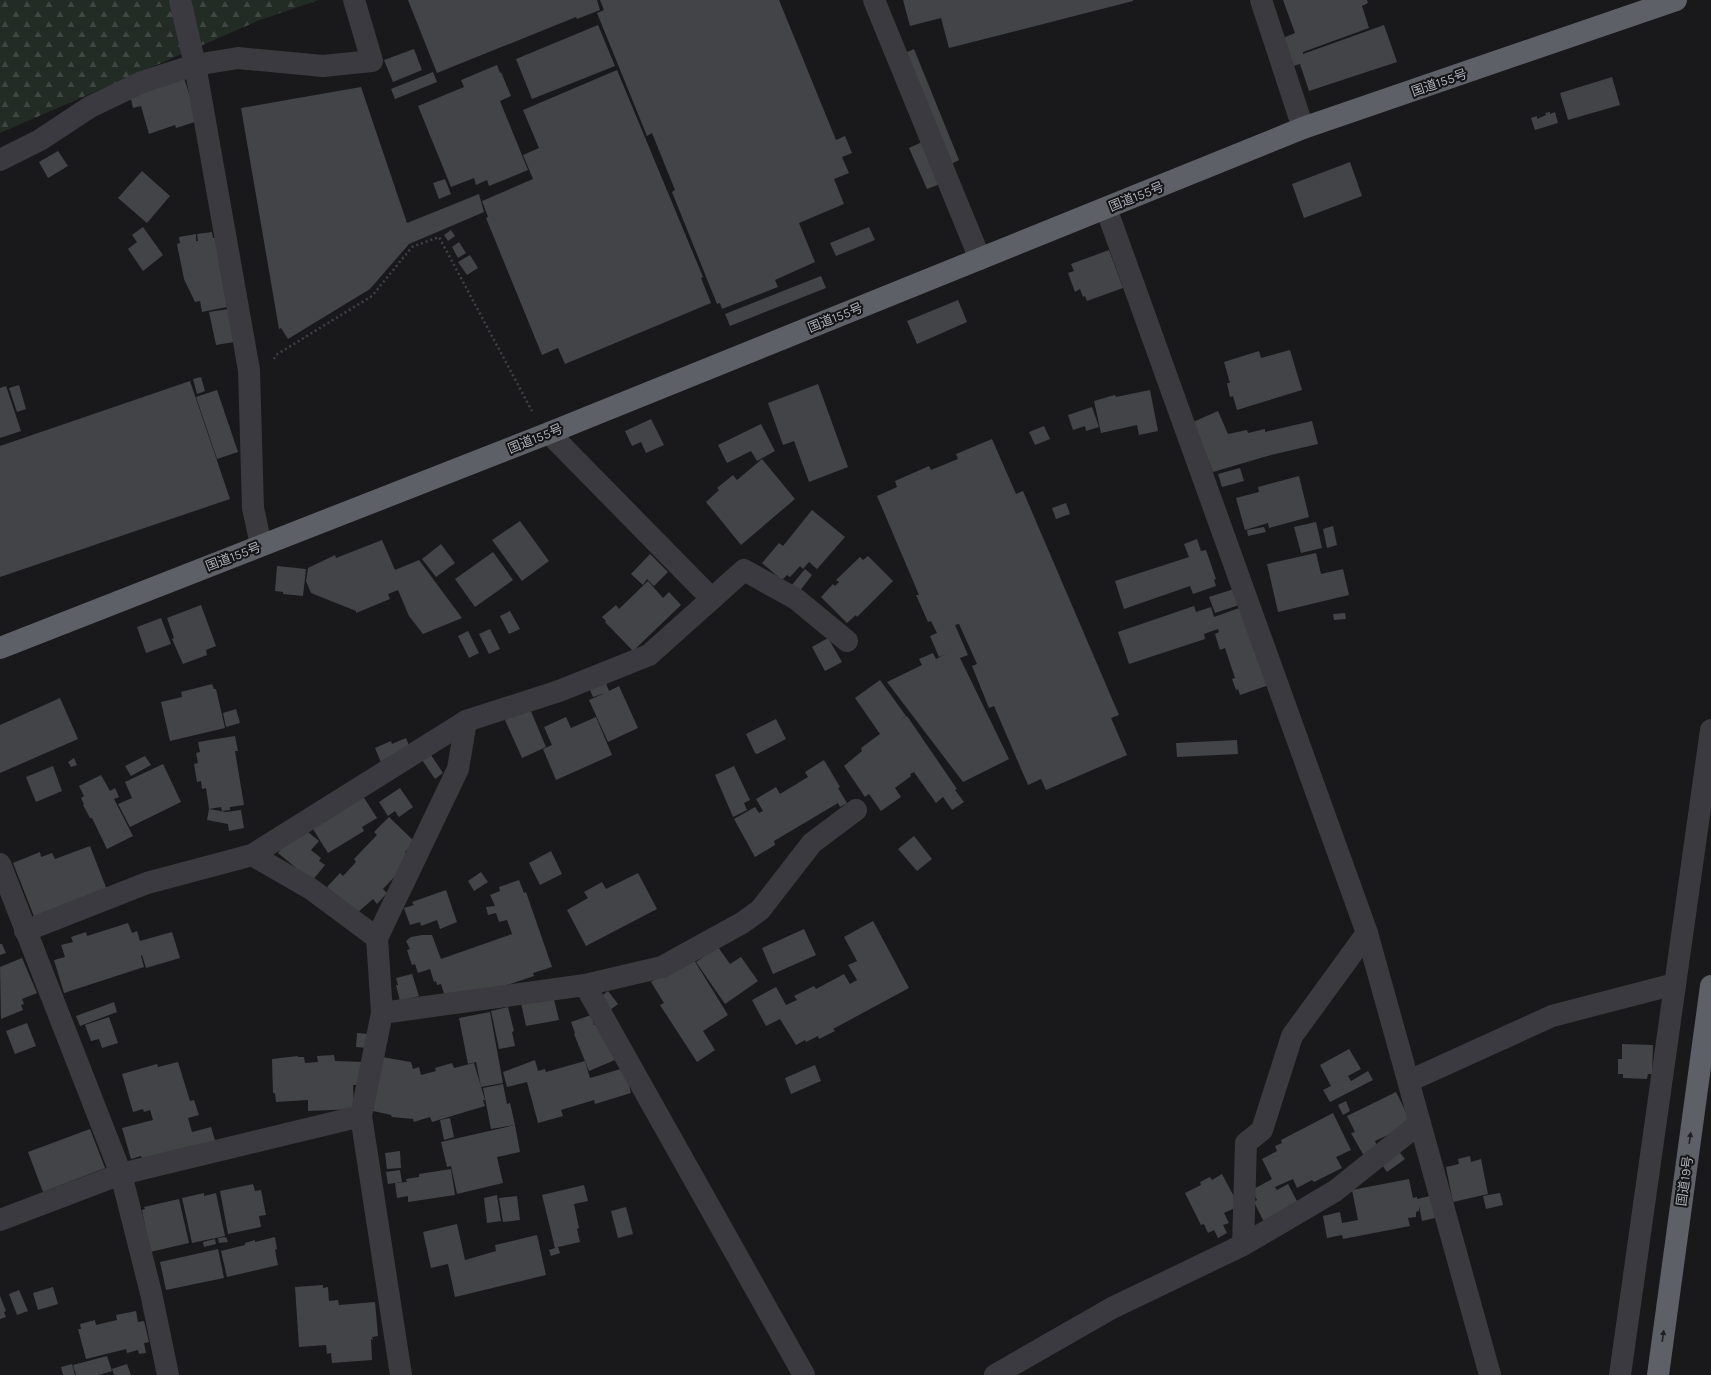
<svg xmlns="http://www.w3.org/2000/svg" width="1711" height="1375" font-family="Karla,'Noto Sans JP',sans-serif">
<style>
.forest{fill:url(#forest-firs)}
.building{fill:#434448}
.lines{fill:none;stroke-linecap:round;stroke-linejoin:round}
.path{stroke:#404147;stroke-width:2.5;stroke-dasharray:2 3;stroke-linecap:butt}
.minor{stroke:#3a3a40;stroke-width:22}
.trunk{stroke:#5e6068;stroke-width:22}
.oneway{fill:#1f1f22}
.labels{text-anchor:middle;stroke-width:4;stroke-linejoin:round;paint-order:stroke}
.street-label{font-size:13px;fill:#acafba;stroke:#141416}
</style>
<defs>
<pattern id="forest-firs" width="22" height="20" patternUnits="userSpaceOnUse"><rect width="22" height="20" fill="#232b25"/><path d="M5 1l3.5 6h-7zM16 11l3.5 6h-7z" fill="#404743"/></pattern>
</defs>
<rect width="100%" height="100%" fill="#19191b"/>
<path class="forest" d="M0,0H319L260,20L0,133Z"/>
<g class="building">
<path d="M408,0H597L600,10L577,19L576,17L437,73Z"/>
<path d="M600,0H779L836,140L845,136L852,153L842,157L849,173L834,179L844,204L799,223L815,262L775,280L778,287L722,309L720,303L717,304L672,192L675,190L652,133L647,136L597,13L604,10Z"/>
<path d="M903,0H1133V1L949,48L941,18L910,26Z"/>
<path d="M1283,0H1367L1368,3L1362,6L1369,28L1303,52V54L1384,25L1397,62L1309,91L1300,64L1293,66L1283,38L1295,33Z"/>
<path d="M598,25L615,66L532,99L516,59Z"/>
<path d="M414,49L422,70L393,82L384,60Z"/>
<path d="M914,49L959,160L951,164L905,53Z"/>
<path d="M497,65L500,73L501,72L511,96L500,101L528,170L489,186L487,180L476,185L474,178L451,187L418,106L464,87L461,80Z"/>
<path d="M617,70L703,277L701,278L711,303L565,364L558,348L542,355L486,218L488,217L482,201L533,179L523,155L539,148L523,110Z"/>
<path d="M433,72L437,82L395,99L391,89Z"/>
<path d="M1612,77L1620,105L1568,120L1560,93Z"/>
<path d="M184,78L198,121L176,128L175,125L149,134L141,106L133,108L130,95Z"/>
<path d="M361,87L407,223L479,194L484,212L409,244L370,289L288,339L281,328L279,329L241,108Z"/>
<path d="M1550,112V114L1555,112L1558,123L1535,130L1531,118L1537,116V119L1546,115L1545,113Z"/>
<path d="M922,142L940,184L927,189L909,148Z"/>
<path d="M58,151L68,166L48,178L39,162Z"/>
<path d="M1350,162L1362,196L1304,218L1292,184Z"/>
<path d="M142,171L170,196L147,223L118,198Z"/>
<path d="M445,179L451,194L439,199L433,183Z"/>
<path d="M143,227L163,255L143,271L128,249L137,242L132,235Z"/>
<path d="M869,227L875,240L836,256L830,243Z"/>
<path d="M451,230L455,236L448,241L444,235Z"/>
<path d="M212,232L213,238H215L227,307L202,312L200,301L195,302L184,279L177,244L180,243L179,237L196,234V241H198L197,234Z"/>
<path d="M459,242L466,253L458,258L452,247Z"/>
<path d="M1109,250L1123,288L1087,301L1085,296L1083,297L1080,289L1075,292L1068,273L1074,271L1071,264Z"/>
<path d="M470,255L478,268L467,275L458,262Z"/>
<path d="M821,276L826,288L730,326L725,314Z"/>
<path d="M958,300L967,322L917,344L907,321Z"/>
<path d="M228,309L234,342L216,345L209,312Z"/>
<path d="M1290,350L1302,390L1237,410L1233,396L1230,397L1227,383H1230L1224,362L1259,351L1261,358Z"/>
<path d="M201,377L205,391L197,394L193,379Z"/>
<path d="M190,381L230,499L0,577V446Z"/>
<path d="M818,384L848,467L809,482L794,441L783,445L768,403Z"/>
<path d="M19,385L26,409L17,412L9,388Z"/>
<path d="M6,386L21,431L0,438V388Z"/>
<path d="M217,390L238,452L217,459L196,397Z"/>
<path d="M1150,390L1158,431L1139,435L1137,425L1101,433L1094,401L1115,395L1116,397Z"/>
<path d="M1092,407L1099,427L1086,431L1085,426L1073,430L1068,415Z"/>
<path d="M1218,411L1228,434L1247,430L1248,433L1265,429V432L1312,421L1318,444L1271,455L1213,472L1193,422Z"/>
<path d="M651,419L664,445L646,453L641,442L632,446L625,431Z"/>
<path d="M761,424L775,451L757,461L751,451L727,463L718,445Z"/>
<path d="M1044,426L1050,439L1035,445L1029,432Z"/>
<path d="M992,439L1016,494L1023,491L1119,715L1111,718L1127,755L1046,790L1041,779L1028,785L994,706L989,708L972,666L977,664L959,624L955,625L968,655L960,658L1009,759L963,782L887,682L922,665L919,659L933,653L936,659L946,654L939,657L930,636L937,633L931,621L928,622L916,595H919L877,496L897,487L895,481L929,466L931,470L958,459L956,454Z"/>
<path d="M762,459L795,499L741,545L706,502L719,490L717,488L733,475L737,480Z"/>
<path d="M1240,468L1244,481L1222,487L1218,474Z"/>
<path d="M1299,476L1309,517L1269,528L1268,523L1245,530L1236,498L1259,492L1258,487Z"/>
<path d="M1066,503L1070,514L1056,519L1052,508Z"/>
<path d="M812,510L845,537L817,569L809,562L803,569L800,566L790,577L787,575L782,580L762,563L779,543L783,546Z"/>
<path d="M520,521L549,561L522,581L492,540Z"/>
<path d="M1316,522L1322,548L1301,553L1294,527Z"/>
<path d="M1333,526L1337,545L1327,548L1323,529Z"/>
<path d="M1264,527L1266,532L1248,536L1247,530Z"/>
<path d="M1197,539L1201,551L1206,550L1216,579L1214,580L1216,586L1193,594L1190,586L1124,609L1115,581L1189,557L1184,544Z"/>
<path d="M382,540L395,570L419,560L462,618L423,634L409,616L398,590L388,594L390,599L356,613V611L311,593L306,581L308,568L335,555L336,558Z"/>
<path d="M441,544L455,563L436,577L422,559Z"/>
<path d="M493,552L513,580L475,607L455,579Z"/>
<path d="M1316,553L1321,574L1343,569L1349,595L1278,612L1267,564Z"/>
<path d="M650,554L668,572L654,586L647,579L643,585L631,574Z"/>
<path d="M868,556L893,581L857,617L856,615L847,623L821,597L833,584L835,586L839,582L836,580L860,557L863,560Z"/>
<path d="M277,566L306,569L303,596L283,594V592L275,591Z"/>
<path d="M805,569L812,575L799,592L791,586Z"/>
<path d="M648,581L663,598L669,592L681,605L633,651L605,622L606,621L602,617L616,605L619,609Z"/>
<path d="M1234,589L1239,605L1215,613L1209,597Z"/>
<path d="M201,605L216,646L206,650L207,655L183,664L172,639L174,638L167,618Z"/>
<path d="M1194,606L1196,612L1211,607L1214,617L1242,607L1269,685L1240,695L1238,689L1236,690L1232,679L1235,678L1225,648L1220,650L1215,634L1219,632L1218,629L1204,634L1205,639L1129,664L1118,632Z"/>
<path d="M510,611L520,629L509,634L500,616Z"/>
<path d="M1345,613L1346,619L1334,620L1333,614Z"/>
<path d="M161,618L171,644L146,653L137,627Z"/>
<path d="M490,629L500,649L489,654L479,634Z"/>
<path d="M468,631L479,653L469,658L458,636Z"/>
<path d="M828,638L842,662L825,671L812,647Z"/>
<path d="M880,680L906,716L901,719L907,716L957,789L955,790L964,802L952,810L943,797L936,803L914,772L910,774L911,776L895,788L901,797L881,811L869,794L865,797L844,766L862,751L861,748L880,734L855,698Z"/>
<path d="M605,681L609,691L619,686L638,728L608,742L589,700L605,693L593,697L589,688Z"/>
<path d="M212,684L214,689H216L225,728L170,741L161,702L182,697L181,692Z"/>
<path d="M60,698L78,739L0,773V725Z"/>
<path d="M236,709L240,723L226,727L223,713Z"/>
<path d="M530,709L546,747L522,758L505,720Z"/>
<path d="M566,717L571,728L596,717L612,755L556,780L543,749L552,745L544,727Z"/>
<path d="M776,719L786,739L757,754L755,753L746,734Z"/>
<path d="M235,736L238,751H235L244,805L230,807V810L222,811L221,807L209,809L206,788L202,789L201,781L197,782L194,764L198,763L196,753L200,752L198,742Z"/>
<path d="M406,738L411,751L382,765L375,748L391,741L392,744Z"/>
<path d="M1237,740L1238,754L1177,757L1176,743Z"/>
<path d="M431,755L443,773L435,779L422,760Z"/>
<path d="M145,756L151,765L131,776L125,766Z"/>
<path d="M74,758L77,765L71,767L68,762Z"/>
<path d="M824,760L840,787L838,788L847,803L840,807L838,803L774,841L775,845L755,857L734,819L755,807L759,813L763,811L756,799L776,787L780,794L808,777L805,772Z"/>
<path d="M163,764L181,802L130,827L118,804L132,798L125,782Z"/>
<path d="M53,766L62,791L36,802L26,777Z"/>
<path d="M734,766L750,800L744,803L747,810L733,817L715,775Z"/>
<path d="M101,775L110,791L115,788L119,797L114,799L133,836L107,849L92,818H90L83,805L84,804L81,798L84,796L79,786Z"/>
<path d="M400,788L413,807L399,817L395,811L388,816L379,802Z"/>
<path d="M361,793L377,818L362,827L364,831L328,853L313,829Z"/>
<path d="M209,809L226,812L241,810L244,828L229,831L228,824L207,820Z"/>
<path d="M389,817L415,842L405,852L411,859L383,889L387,893L377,904L373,899L356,914L327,887L340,873L343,876L356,862L354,859L377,835L374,832Z"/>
<path d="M303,828L319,841L311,850L321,858L319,861L325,865L312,881L278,853L294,833Z"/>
<path d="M914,836L932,859L917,871L898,849Z"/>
<path d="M90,846L107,890L35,919L13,863L40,852L41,857L52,853L55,859Z"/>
<path d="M551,851L562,874L540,885L529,863Z"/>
<path d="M481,872L488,882L474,891L468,881Z"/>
<path d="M638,873L657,909L586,946L567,910L588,898L584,892L602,882L606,889Z"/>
<path d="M519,880L524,893L526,892L552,967L533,973L534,976L492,990L445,997L441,984L437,985L436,981L434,982L430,969L418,973L415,964L412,965L407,950L410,949L406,941L411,937L422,935H432L441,959L512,934L507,920L499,922L496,913L488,915L486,907L495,906L490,895L500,891L499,887Z"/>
<path d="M446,890L457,922L440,929L437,920L421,926L420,922L410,925L404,908L414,905L412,902Z"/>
<path d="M873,921L909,988L833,1029L835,1031L819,1039L818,1036L806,1042L805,1040L796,1045L780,1019L766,1026L752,1000L776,987L786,1005L797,1000L794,996L814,986L816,989L844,974L850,984L857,980L848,965L857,961L844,937Z"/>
<path d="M128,923L132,933L137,931L140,941L172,932L180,958L146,968L142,955L141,956L144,967L64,993L54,960L65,957L61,945L73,942L71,937L86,932L87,936Z"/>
<path d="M804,929L816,955L773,974L762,948Z"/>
<path d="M0,944H2L6,953L0,955Z"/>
<path d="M718,947L730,964L741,957L758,981L725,1004L696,962Z"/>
<path d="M22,958L37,993L22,999L24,1004L21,1005L23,1010L1,1019L0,967Z"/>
<path d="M694,960L728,1015L703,1031L715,1050L697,1062L660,1005L664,1003L651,982L664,974Z"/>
<path d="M412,974L419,996L400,1001L396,985H398L396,978Z"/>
<path d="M608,991L618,1004L610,1010L600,997Z"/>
<path d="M553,995L559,1020L526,1026L521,1003Z"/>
<path d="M114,1002L117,1012L80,1026L76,1016Z"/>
<path d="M508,1007L514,1031L512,1032L515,1046L499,1049L491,1011Z"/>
<path d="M490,1012L503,1083L481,1087L476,1062L468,1064L459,1018Z"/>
<path d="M591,1015L594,1025L600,1023L615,1060L589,1071L574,1034L575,1033L571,1022Z"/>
<path d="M109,1017L118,1043L102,1048L99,1039L91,1041L85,1025Z"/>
<path d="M27,1023L36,1046L15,1054L6,1031Z"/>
<path d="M357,1033L369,1034L367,1048L356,1047Z"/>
<path d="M1622,1044L1653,1045L1652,1074H1648L1647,1079L1623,1078V1074H1618V1059H1622Z"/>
<path d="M1349,1049L1361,1069L1348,1076L1351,1081L1368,1071L1373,1080L1330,1102L1323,1090L1331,1086L1320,1065Z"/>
<path d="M334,1055L335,1061L364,1062L365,1085H353L354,1109L308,1111V1100L276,1102L275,1093H273L272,1059L298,1056V1057H304L305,1063L318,1062L317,1056Z"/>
<path d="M382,1057L411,1062L413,1069L419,1067L421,1075L436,1071L435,1068L452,1063L454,1068L474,1063L485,1100H483L485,1106L432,1122L430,1117L414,1122L413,1119L392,1117L391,1115L373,1111Z"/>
<path d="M535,1060L538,1071L545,1069L546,1072L585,1061L590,1078L624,1068L631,1093L595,1104L594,1100L561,1110L563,1116L538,1123L527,1082L507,1087L503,1072Z"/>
<path d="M178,1062L190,1101L194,1100L199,1115L188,1118L192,1132L211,1127L216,1144L143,1161L141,1156L131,1159L122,1128L153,1120L150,1110L144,1112L143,1109L133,1112L122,1074L157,1064L158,1067Z"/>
<path d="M815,1065L821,1081L791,1094L785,1078Z"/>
<path d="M503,1084L507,1104L510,1103L515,1125L491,1129L483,1088Z"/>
<path d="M1396,1092L1410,1120L1407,1126L1375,1141L1377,1146L1364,1156L1351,1133L1355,1132L1347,1116Z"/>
<path d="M1346,1101L1350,1111L1343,1115L1338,1105Z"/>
<path d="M1333,1113L1351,1150L1336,1157L1342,1168L1314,1182L1312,1180L1297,1188L1293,1179L1275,1187L1277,1190L1288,1184L1298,1203L1264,1222L1254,1202L1257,1200L1252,1190L1272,1179L1262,1159L1277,1151L1275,1146L1282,1143L1281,1140Z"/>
<path d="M450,1118L454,1137L444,1140L440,1120Z"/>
<path d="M515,1125L520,1152L497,1157L503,1183L457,1194L451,1166L447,1167L441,1142Z"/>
<path d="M90,1129L105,1168L43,1192L28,1152Z"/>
<path d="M1397,1149L1405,1159L1387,1172L1380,1162Z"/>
<path d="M400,1151L401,1168L387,1169L385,1153Z"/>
<path d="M1470,1156L1471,1162L1481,1159L1488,1194L1453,1202L1446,1167L1459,1164L1458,1159Z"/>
<path d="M451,1169L455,1195L408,1202V1196L397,1198L395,1183L407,1182L406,1179L419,1177V1174Z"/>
<path d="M400,1170L402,1182L388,1184L386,1172Z"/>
<path d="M1222,1174L1239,1206L1224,1213L1229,1223L1223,1225L1227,1233L1218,1238L1214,1230L1208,1233L1204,1224L1201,1225L1185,1193L1201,1185L1200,1182L1210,1177L1212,1180Z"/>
<path d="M1409,1179L1413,1198L1417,1197V1199L1430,1196L1435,1218L1422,1221L1419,1206V1211L1416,1212V1217L1408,1218L1410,1226L1343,1239L1342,1235L1327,1238L1323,1216L1340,1212L1342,1223L1358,1220L1352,1190Z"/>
<path d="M253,1184L255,1191L261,1190L266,1215L259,1216L261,1227L228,1234L220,1191Z"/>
<path d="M584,1185L588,1201L574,1204L579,1228L577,1229L580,1242L558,1247L560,1253L551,1256L549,1250L555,1248L542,1195Z"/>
<path d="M204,1193V1196L216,1193L225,1236L192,1243L182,1198Z"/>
<path d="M1500,1193L1503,1205L1486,1209L1483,1196Z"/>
<path d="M497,1195L501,1221L487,1223L484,1198Z"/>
<path d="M517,1196L520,1220L503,1222L499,1198Z"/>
<path d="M179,1199L189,1243L150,1252L142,1210L145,1209L144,1207Z"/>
<path d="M626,1207L633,1234L618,1238L611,1211Z"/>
<path d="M457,1224L465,1260L496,1251L495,1245L537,1235L546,1275L455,1297L448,1264L431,1268L423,1232Z"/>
<path d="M226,1237L228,1242L219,1243L218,1238Z"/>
<path d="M275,1237L277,1249L275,1250L278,1265L227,1277L221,1251L245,1245V1243L255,1240V1242Z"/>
<path d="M215,1239L216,1244L204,1247L203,1242Z"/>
<path d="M218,1249L224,1278L166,1290L160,1262Z"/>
<path d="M323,1285V1288L328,1287L329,1301L338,1300L339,1305L375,1302L378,1336L372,1337L373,1340L371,1339L372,1360L332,1363L331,1353L327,1354L326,1345L299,1347L295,1287Z"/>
<path d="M53,1287L58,1304L38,1310L33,1293Z"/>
<path d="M19,1290L28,1311L17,1315L9,1294Z"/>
<path d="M0,1296L6,1311L4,1312L6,1317L0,1319Z"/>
<path d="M136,1311L138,1322L144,1321L149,1342L144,1343L146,1353L139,1354L138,1350L127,1353L126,1349L86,1359L78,1329H81L80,1324L95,1320L96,1325L117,1320L116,1315Z"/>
<path d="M107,1356L112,1371L99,1375H76L73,1365Z"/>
<path d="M72,1364L75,1375H63L61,1367Z"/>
<path d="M127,1364L131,1375H114L112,1369Z"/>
</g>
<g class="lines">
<path class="path" d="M274,359L276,355L372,296L412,247L439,237L532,411"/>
<g class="minor">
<path d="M180,0L195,65L249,370L253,508L261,545"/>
<path d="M874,0L980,259"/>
<path d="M1261,0L1303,128"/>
<path d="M0,160L40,140L90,107L142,82L195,65L238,58L323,66L372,61L354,0"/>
<path d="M1106,208L1367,933L1490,1375"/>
<path d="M549,433L712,599"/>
<path d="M252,855L311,889L377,938L382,1013L361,1116L401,1375"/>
<path d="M0,864L121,1174L151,1293L168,1375"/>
<path d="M25,931L147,883L252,855L466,721L559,691L649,655L744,570L796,599L847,641"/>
<path d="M377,938L458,769L466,721"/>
<path d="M585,985L804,1375"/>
<path d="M382,1013L585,985L662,967L742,923L760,910L812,843L856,810"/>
<path d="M1409,1081L1552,1016L1675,984"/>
<path d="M0,1220L121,1174L361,1116"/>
<path d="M1243,1245L1246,1143L1262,1130L1292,1036L1367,933"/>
<path d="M995,1375L1112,1308L1243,1245L1335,1191L1420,1123"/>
<path d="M1620,1375L1711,730"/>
</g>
<g class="trunk">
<path d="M0,648L549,433L1303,128L1676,0"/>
<path d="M1658,1375L1711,986"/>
</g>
</g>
<defs><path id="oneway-solid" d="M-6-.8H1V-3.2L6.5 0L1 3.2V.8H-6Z"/></defs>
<g class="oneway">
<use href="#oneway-solid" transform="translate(1690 1138) rotate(-82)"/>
<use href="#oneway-solid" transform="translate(1663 1336) rotate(-82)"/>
</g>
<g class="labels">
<g class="street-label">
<text transform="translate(1439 82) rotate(-19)" y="5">国道155号</text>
<text transform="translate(1136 196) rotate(-22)" y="5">国道155号</text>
<text transform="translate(835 317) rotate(-22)" y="5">国道155号</text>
<text transform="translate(535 438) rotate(-22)" y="5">国道155号</text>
<text transform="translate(233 556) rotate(-21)" y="5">国道155号</text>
<text transform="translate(1684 1181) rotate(-82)" y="5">国道19号</text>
</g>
</g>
</svg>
